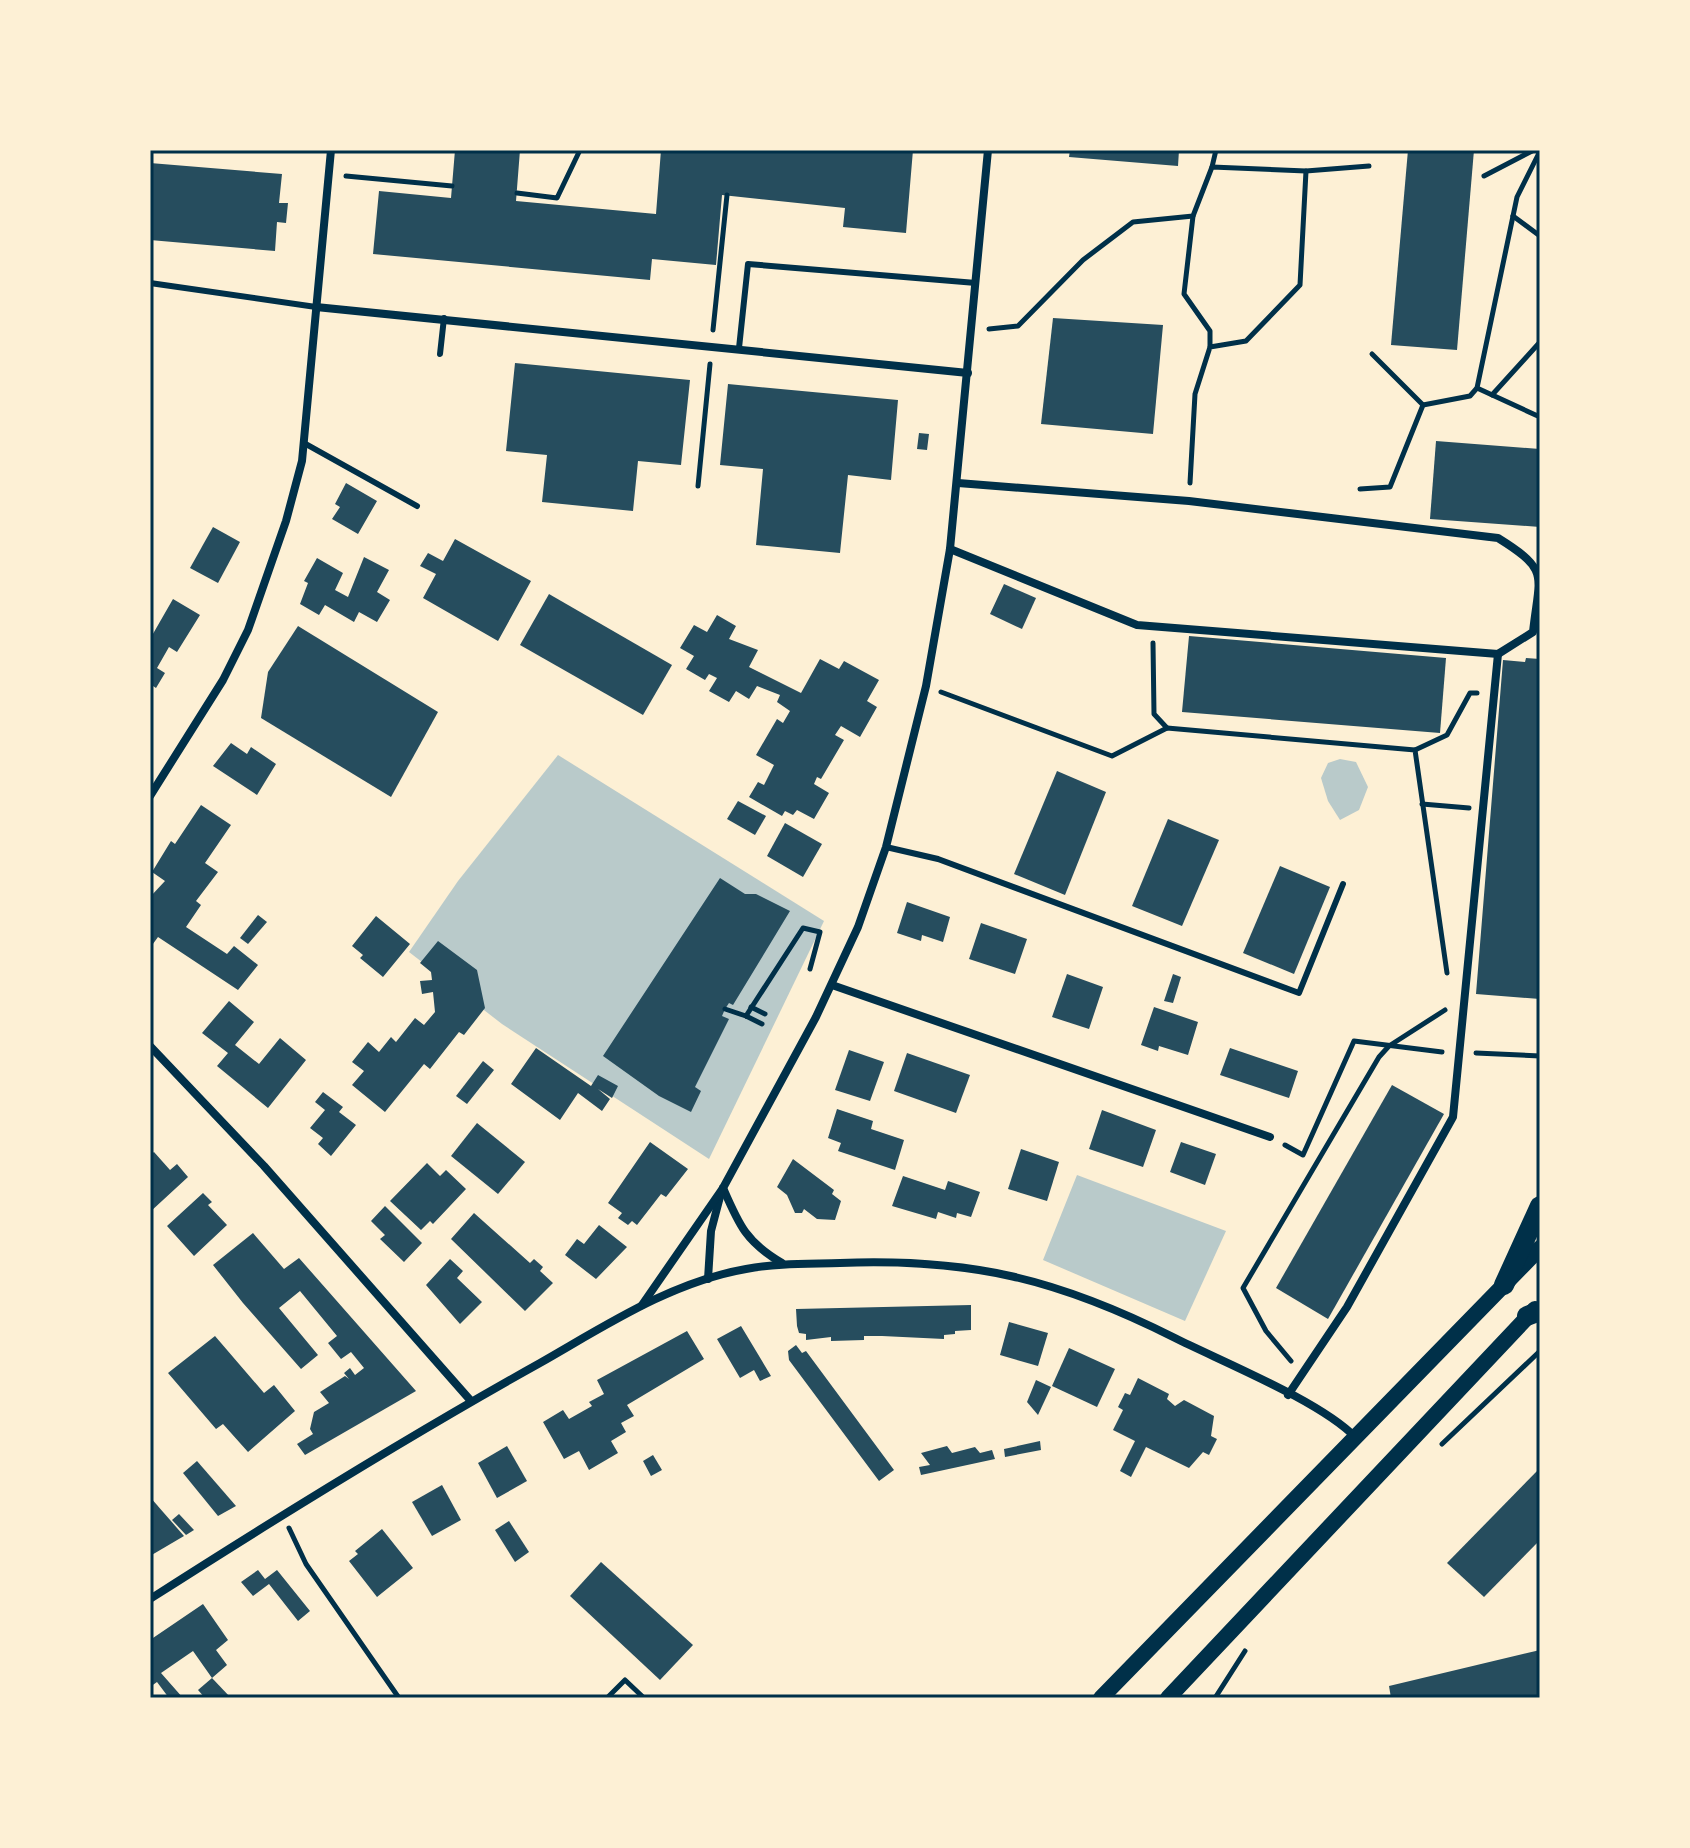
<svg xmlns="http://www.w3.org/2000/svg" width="1690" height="1848" font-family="'Alegreya Sans',sans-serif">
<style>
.green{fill:#b9caca}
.building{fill:#264d5e}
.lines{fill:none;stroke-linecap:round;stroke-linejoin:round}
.path{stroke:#003049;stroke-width:5}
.service{stroke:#003049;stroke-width:6}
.minor{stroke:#003049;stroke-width:8}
.secondary{stroke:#003049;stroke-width:16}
.primary{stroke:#003049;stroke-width:20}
.neatline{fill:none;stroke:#003049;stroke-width:3}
</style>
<rect width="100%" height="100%" fill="#fdf0d5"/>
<g class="green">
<path d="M558,755L824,921L709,1159L502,1024L409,952L458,881Z"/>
<path d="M1340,759L1356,762L1368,787L1359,810L1340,820L1328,801L1321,778L1328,763Z"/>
<path d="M1077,1175L1226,1231L1185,1321L1043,1260Z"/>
</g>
<g class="building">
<path d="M455,150H520L516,201L656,214L661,150H913L906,233L843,227L845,208L722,195L716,265L652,259L650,280L373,254L379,191L451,198Z"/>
<path d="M1070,150H1179L1178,166L1069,157Z"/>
<path d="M1408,150H1474L1457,350L1391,345Z"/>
<path d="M150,163L282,174L279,203H288L286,223L277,222L275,251L150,240Z"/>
<path d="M1053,318L1163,325L1153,434L1041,424Z"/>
<path d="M515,363L690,380L681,465L638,461L633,511L542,502L547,455L506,451Z"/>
<path d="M728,384L898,400L891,480L848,475L840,553L756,545L763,469L720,465Z"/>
<path d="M919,433L929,434L927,450L917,449Z"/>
<path d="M1436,441L1540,449V527L1430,519Z"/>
<path d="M346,483L377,501L358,534L332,519L340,507L335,504Z"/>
<path d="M213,527L240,542L218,583L190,568Z"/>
<path d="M455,539L531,581L498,641L423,598L436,574L420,566L428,553L443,561Z"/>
<path d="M364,557L389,570L377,592L390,600L377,622L359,612L354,622L325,605L319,615L300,604L308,583L304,581L317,558L343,573L335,590L348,597Z"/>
<path d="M1004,584L1036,598L1022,629L990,614Z"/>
<path d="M549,594L672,665L643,715L520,645Z"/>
<path d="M173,599L200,615L177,652L169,647L157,668L165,673L156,688L150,684V639Z"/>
<path d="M717,615L736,626L729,639L758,650L749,667L801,693L820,659L839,669L844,661L879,680L867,701L877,707L860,737L841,726L835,735L844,740L821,779L817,777L814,784L829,793L814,819L797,810L793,815L785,811L782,816L749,797L758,782L764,785L774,765L756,755L777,719L783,723L790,711L777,702L780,695L757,686L749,699L736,691L729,702L709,691L717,678L709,674L705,680L686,669L694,656L680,648L694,625L707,632Z"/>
<path d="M298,626L438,712L391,797L261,718L268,672Z"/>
<path d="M1189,636L1446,658L1440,733L1182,712Z"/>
<path d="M1526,658L1540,659V999L1476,994L1503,660L1525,662Z"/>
<path d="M231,743L247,754L251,747L276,764L257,795L213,766Z"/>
<path d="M1057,771L1106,792L1065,895L1014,874Z"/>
<path d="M738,801L766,816L755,835L727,819Z"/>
<path d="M201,805L231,825L205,863L218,872L196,901L201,905L186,927L227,954L234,946L258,965L238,990L158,937L150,948V897L165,881L152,872L171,841L175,844Z"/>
<path d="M1168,819L1219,840L1182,926L1132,906Z"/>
<path d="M785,823L822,844L803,877L767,856Z"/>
<path d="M1280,866L1330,887L1294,974L1243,953Z"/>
<path d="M720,878L745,894H756L790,911L733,1005L729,1003L725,1009L722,1016L729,1019L695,1087L701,1091L691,1112L659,1096L603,1056Z"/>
<path d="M907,902L950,917L943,942L922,935L921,941L897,933Z"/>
<path d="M258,915L267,922L248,944L240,938Z"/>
<path d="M376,916L410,944L383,977L360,958L363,955L352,946Z"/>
<path d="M981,923L1027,939L1015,974L969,959Z"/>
<path d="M438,941L477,970L485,1008L464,1035L459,1032L430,1069L424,1064L385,1112L352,1085L364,1071L352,1062L368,1042L379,1052L391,1037L396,1042L415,1018L424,1025L435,1012L433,992L422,994L420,981L432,980L431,972L420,963Z"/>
<path d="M1067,974L1103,987L1089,1029L1052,1017Z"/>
<path d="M1173,974L1181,977L1173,1003L1164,1001Z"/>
<path d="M229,1001L254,1022L235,1045L259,1064L280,1038L306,1060L268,1108L217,1066L228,1053L202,1033Z"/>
<path d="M1154,1007L1198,1022L1188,1055L1159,1046L1158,1051L1141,1045Z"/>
<path d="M536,1048L591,1086L598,1075L618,1086L612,1098L598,1089L610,1099L602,1111L578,1093L560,1120L511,1084Z"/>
<path d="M1230,1048L1298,1071L1289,1098L1220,1075Z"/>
<path d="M849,1050L884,1062L870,1101L835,1090Z"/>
<path d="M907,1053L970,1075L956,1113L894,1091Z"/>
<path d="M483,1061L494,1070L467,1104L456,1096Z"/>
<path d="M1392,1085L1444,1114L1328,1319L1276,1288Z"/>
<path d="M323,1092L343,1107L339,1112L356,1125L331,1156L318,1144L323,1138L310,1128L325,1110L315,1102Z"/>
<path d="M837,1109L873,1121L871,1129L904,1140L895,1170L838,1151L841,1143L828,1138Z"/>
<path d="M1102,1110L1156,1130L1143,1167L1089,1149Z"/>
<path d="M477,1123L525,1162L498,1194L451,1156Z"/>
<path d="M650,1142L688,1169L666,1197L661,1194L637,1225L632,1221L628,1225L618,1218L622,1213L608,1203Z"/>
<path d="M1181,1142L1216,1154L1205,1185L1170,1172Z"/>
<path d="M1021,1149L1059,1162L1047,1201L1008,1189Z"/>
<path d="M154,1152L170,1170L177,1164L188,1177L150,1212V1155Z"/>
<path d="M793,1159L834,1190L832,1194L841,1201L835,1220L817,1219L804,1209L802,1213H795L787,1195L777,1187Z"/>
<path d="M427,1163L440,1176L446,1170L466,1189L433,1224L430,1221L421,1230L390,1201Z"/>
<path d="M903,1176L945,1190L948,1181L980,1192L971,1217L957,1213L956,1218L938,1212L936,1219L892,1206Z"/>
<path d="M203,1193L212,1202L208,1205L227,1225L194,1256L167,1226Z"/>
<path d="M385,1206L422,1243L404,1262L380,1239L385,1235L371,1221Z"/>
<path d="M474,1213L530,1263L534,1259L543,1267L540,1271L553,1283L525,1311L451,1239Z"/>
<path d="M599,1225L627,1247L596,1279L565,1255L577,1239L584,1244Z"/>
<path d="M253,1233L284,1269L299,1258L416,1391L305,1455L297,1444L313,1434L310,1429L314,1412L329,1403L320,1392L345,1376L349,1379L344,1373L350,1368L355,1375L364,1368L351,1352L341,1359L328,1343L337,1336L300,1291L279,1308L318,1355L301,1369L243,1303L213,1265Z"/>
<path d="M450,1259L463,1271L457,1278L482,1302L460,1324L426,1285Z"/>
<path d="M971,1305V1330L955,1331V1334L944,1335V1339L882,1336H864V1340L831,1341V1337L806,1340V1334L799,1333L797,1326L796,1309Z"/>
<path d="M1009,1322L1048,1333L1038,1366L1000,1355Z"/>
<path d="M741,1326L771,1376L760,1381L754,1370L740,1378L717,1339Z"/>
<path d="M687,1331L704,1359L627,1405L634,1416L621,1423L626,1432L611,1441L618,1453L589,1470L579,1451L564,1459L543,1422L563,1410L569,1419L592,1406L589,1402L604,1394L597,1380Z"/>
<path d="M215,1336L264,1393L274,1385L295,1411L248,1452L223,1424L216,1429L168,1373Z"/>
<path d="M796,1345L802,1353L806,1351L894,1470L879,1481L789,1360L788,1351Z"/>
<path d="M1069,1348L1115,1369L1097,1407L1052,1386Z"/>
<path d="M1138,1378L1169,1394L1167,1399L1175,1406L1184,1400L1214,1416L1211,1436L1217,1439L1209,1455L1203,1452L1189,1468L1146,1447L1131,1477L1120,1471L1135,1441L1113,1430L1123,1410L1118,1407L1125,1393L1130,1395Z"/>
<path d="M1036,1380L1051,1387L1038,1415L1027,1402Z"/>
<path d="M1040,1441L1041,1450L1005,1457L1004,1449Z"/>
<path d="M507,1446L527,1481L497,1498L478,1463Z"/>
<path d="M947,1446L952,1453L975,1447L980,1453L992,1450L995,1459L921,1475L919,1467L930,1465L921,1453Z"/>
<path d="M653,1455L662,1470L651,1476L643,1461Z"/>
<path d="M197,1461L236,1506L218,1516L183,1473Z"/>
<path d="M1540,1468V1540L1484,1597L1447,1563Z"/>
<path d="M442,1485L461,1520L432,1536L412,1502Z"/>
<path d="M150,1497L184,1536L150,1556Z"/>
<path d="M179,1514L194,1530L186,1535L172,1520Z"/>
<path d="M509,1521L529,1552L515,1562L495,1530Z"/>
<path d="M382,1529L413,1568L377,1597L349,1561L358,1554L355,1551Z"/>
<path d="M601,1562L693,1645L660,1680L570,1596Z"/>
<path d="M258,1570L265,1579L277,1570L310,1611L298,1621L269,1584L253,1596L241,1582Z"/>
<path d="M203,1604L228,1640L216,1650L227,1665L212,1678L193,1651L161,1673L183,1698H169L157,1682L150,1687V1640Z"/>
<path d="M1540,1650V1698H1391L1389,1686Z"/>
<path d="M212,1678L231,1698H205L198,1690Z"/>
</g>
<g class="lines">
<g class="path">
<path d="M1212,167L1216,150"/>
<path d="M346,176L452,186"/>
<path d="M1484,176L1534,150"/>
<path d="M517,193L557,198L580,150"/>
<path d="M1193,216L1184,294L1210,331V346"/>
<path d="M1513,216L1540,236"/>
<path d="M989,329L1018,326L1083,260L1133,222L1193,216L1212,167L1306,171L1369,166"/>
<path d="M713,330L727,195"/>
<path d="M1372,354L1423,405"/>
<path d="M1477,388L1540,417"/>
<path d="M1492,395L1540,342"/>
<path d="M1190,483L1195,394L1210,347L1246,341L1300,285L1306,171"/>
<path d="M698,486L710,364"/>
<path d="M1360,489L1390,487L1423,405L1470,396L1477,388L1517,197L1540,151"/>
<path d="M1153,643L1154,714L1167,728"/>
<path d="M941,692L1112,756L1167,728L1415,750L1447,973"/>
<path d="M1415,750L1447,735L1470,693H1477"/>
<path d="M1422,804L1469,808"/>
<path d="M751,1007L765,1014"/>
<path d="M725,1009L746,1016L803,928L820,932L810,969"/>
<path d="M746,1016L762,1024"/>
<path d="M1476,1053L1540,1056"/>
<path d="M1285,1145L1303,1155L1354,1041L1442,1052"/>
<path d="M1291,1361L1266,1331L1243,1288L1379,1057L1389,1046L1445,1010"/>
<path d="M1442,1444L1540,1351"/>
<path d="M289,1528L306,1564L399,1698"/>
<path d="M607,1698L625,1680L644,1698"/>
<path d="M1215,1698L1245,1651"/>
</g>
<g class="service">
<path d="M150,283L316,307"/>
<path d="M739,348L748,264L976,283"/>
<path d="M440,354L444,318"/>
<path d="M304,443L417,506"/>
<path d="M886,847L938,859L1299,993L1343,884"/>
</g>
<g class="minor">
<path d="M316,307L968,373"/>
<path d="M950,549L1137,625L1498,654L1533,632C1539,575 1551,571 1498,538L1189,501L958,483"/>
<path d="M150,796L223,680L248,630L286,521L302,461L331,150"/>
<path d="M832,985L1270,1137"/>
<path d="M150,1046L264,1166L471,1401"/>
<path d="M723,1188C739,1225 746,1242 782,1263"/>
<path d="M708,1279L711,1231L721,1193"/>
<path d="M642,1305L723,1188L816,1017L858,927L886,847L926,686L950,549L988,150"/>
<path d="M1288,1395L1347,1307L1453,1117L1498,654"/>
<path d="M150,1599C278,1517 407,1437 540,1363C605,1326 671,1282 746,1269C777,1263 809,1264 840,1263C971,1258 1058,1279 1175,1338C1223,1362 1322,1402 1356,1438"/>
</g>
<g class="secondary">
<path d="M1101,1698L1540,1248"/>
<path d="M1168,1698L1535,1309"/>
</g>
<g class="primary">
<path d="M1504,1285L1540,1206"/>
<path d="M1527,1316L1540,1311"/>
</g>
</g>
<rect width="1690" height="1848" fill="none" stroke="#fdf0d5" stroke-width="304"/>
<rect x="152" y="152" width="1386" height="1544" class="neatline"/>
</svg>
